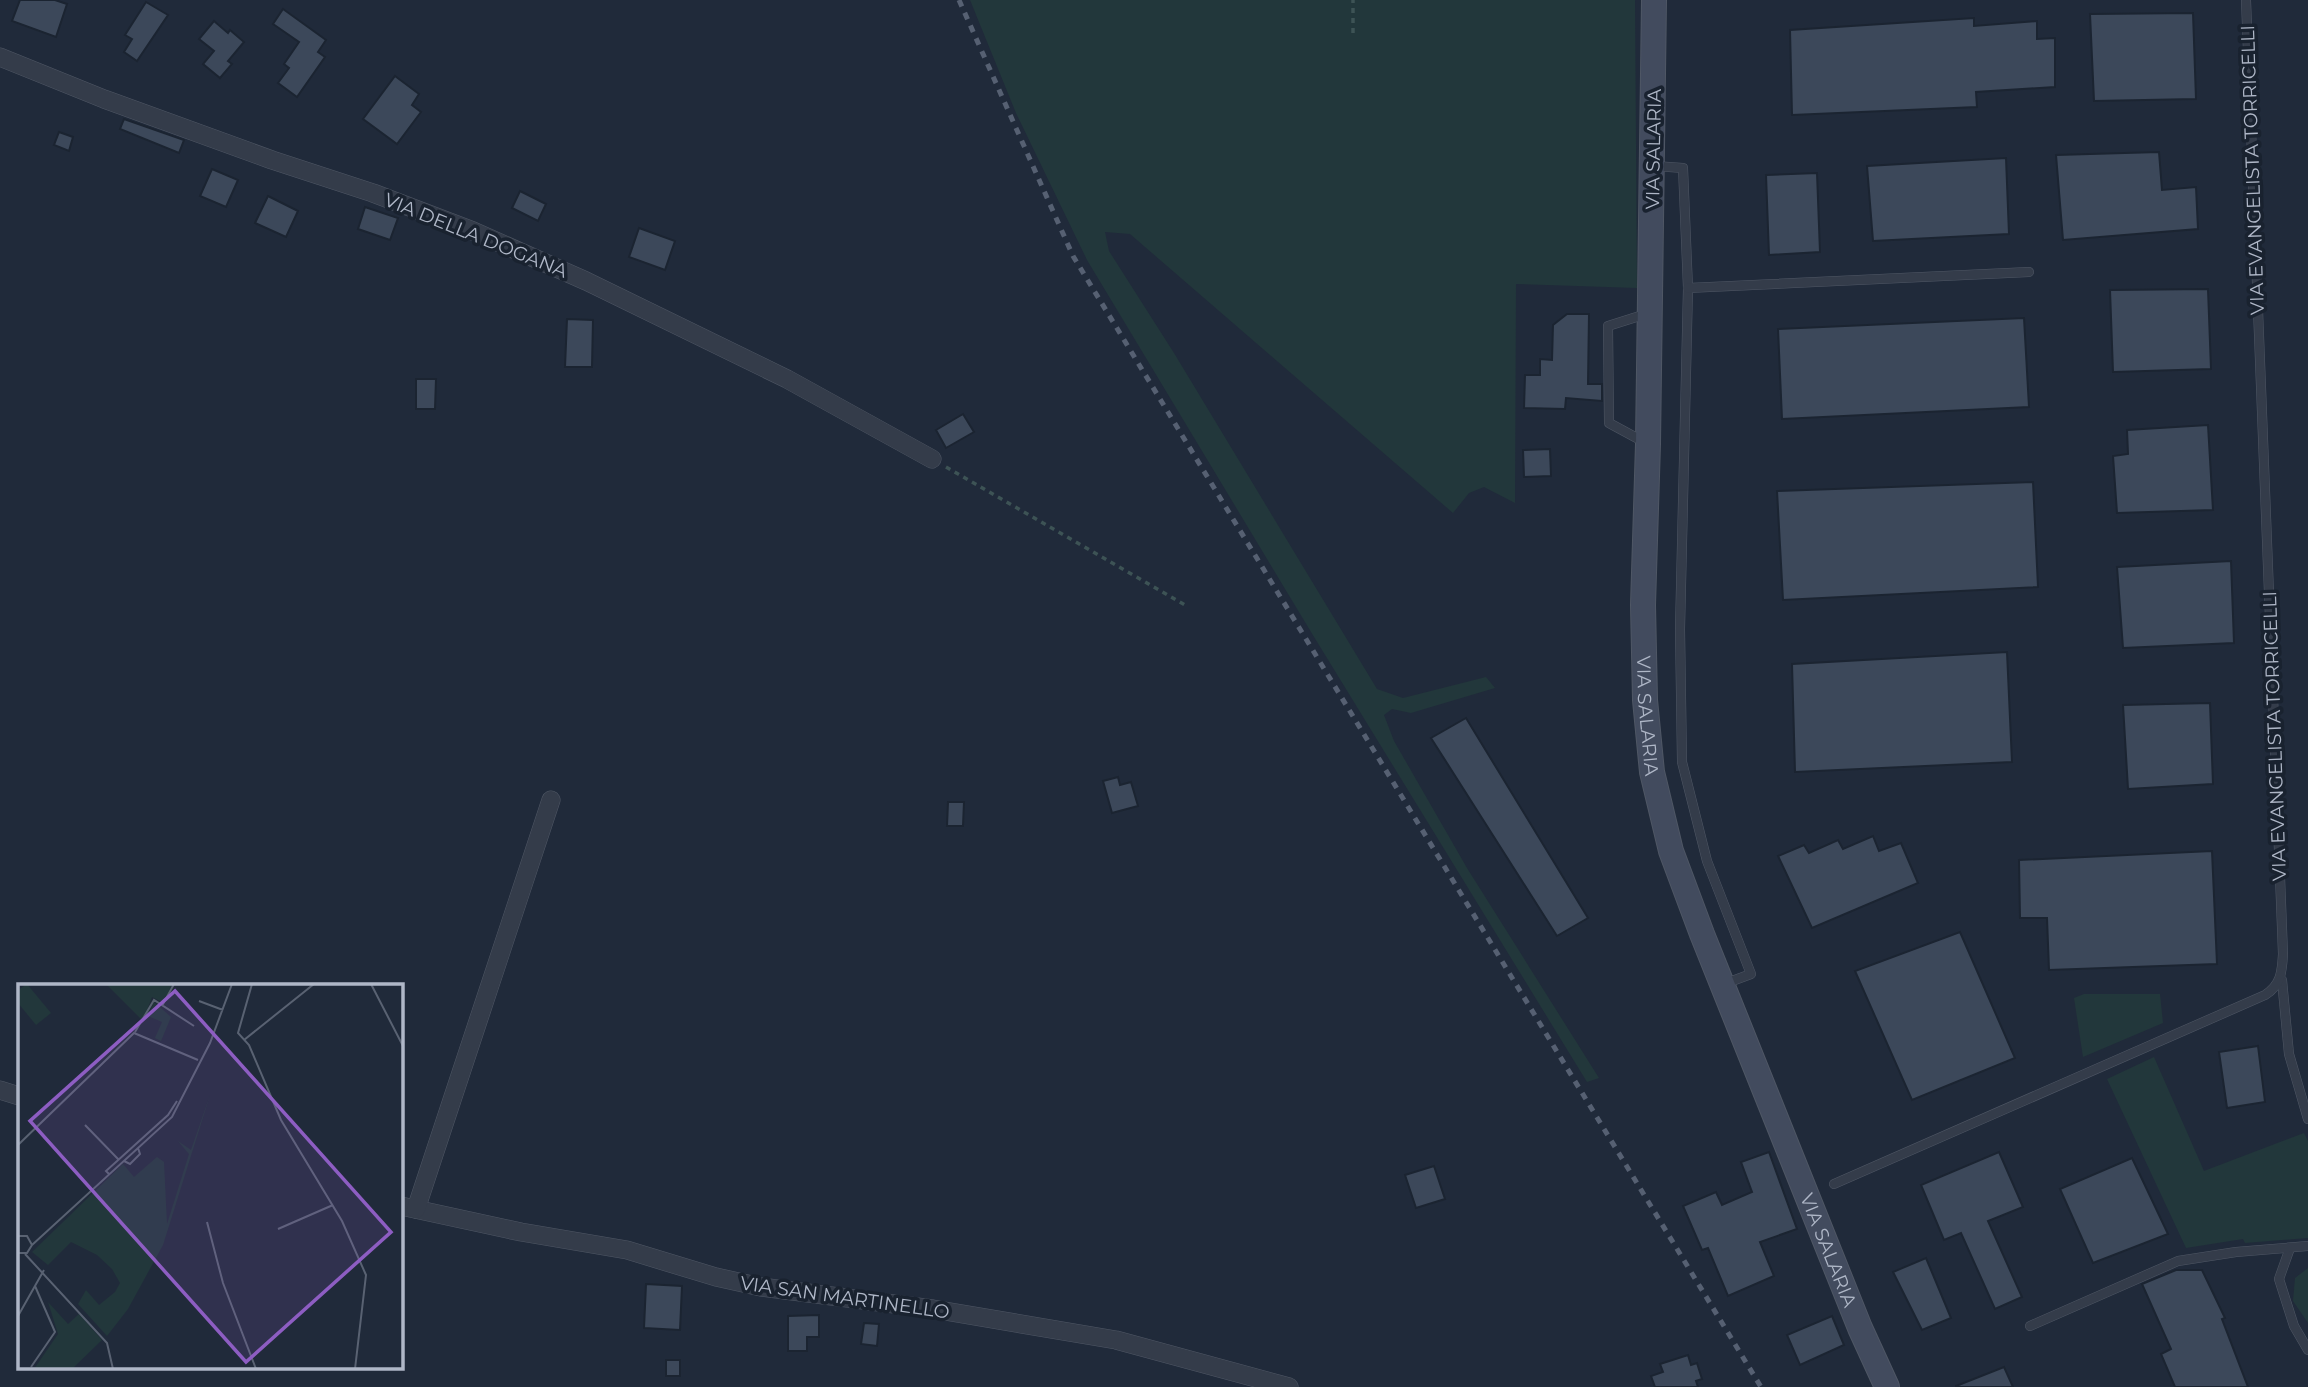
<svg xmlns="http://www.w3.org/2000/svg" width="2308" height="1387" font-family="Montserrat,sans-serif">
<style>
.green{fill:#22373b}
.building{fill:#3c485a;stroke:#1b2431;stroke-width:2}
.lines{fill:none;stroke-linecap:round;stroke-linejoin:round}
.lane-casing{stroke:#4f5765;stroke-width:10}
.street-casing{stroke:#4f5765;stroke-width:19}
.secondary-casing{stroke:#4f5765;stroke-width:26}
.path{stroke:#3d5355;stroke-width:3.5;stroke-dasharray:5 5;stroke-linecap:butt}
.lane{stroke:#343c4a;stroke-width:9}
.street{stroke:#343c4a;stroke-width:18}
.secondary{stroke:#424b5e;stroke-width:24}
.rail{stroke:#566072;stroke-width:5;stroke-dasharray:7 7;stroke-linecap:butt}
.labels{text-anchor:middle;stroke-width:7;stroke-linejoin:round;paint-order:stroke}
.street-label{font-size:19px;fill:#afb7c7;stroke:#19222f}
.inset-road{fill:none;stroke:#596272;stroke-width:2}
.view{fill:#8d5dc2;fill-opacity:0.15;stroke:#8d5dc2;stroke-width:3.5}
.inset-edge{fill:none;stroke:#afb7c7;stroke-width:3.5}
</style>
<rect width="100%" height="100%" fill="#202a3a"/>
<g class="green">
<path d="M970,0H1635L1637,288L1516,284L1515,503L1484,487L1469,493L1453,513L1130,234L1105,232L1109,251L1174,353L1377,689L1403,698L1486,677L1495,688L1411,713L1392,709L1384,715L1394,741L1467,868L1599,1078L1587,1082L1311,632L1087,260L1016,113Z"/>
<path d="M2084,994H2160L2163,1023L2083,1057L2074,998Z"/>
<path d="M2154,1057L2204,1171L2304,1133L2308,1141V1238L2245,1243L2243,1239L2186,1248L2107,1079Z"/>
<path d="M2308,1268V1323L2293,1301L2295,1278Z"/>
</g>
<g class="building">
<path d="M20,0H55L67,4L56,37L12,21Z"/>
<path d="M146,2L168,15L137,61L124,52L132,39L125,35Z"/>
<path d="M283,9L326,40L318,52L325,57L297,97L278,83L289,68L284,64L299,42L273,24Z"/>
<path d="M2193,13L2196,99L2094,101L2090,14Z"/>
<path d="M1974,18V26L2037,21V39L2055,38V87L1976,92L1977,107L1792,115L1790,30Z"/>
<path d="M214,21L228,33L230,30L244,42L228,61L232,64L220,78L203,64L214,51L199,39Z"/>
<path d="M395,76L419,94L412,105L421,112L397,144L363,119Z"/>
<path d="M124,119L184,140L179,153L120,129Z"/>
<path d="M59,132L73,137L69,151L54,145Z"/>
<path d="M2159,152L2162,190L2196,187L2198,229L2063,240L2056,155Z"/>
<path d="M2006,158L2009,234L1873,241L1867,166Z"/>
<path d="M212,169L238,180L226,207L200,196Z"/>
<path d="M1817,173L1820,252L1769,255L1766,175Z"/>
<path d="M520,191L546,204L538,221L512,208Z"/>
<path d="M268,196L298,211L286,237L255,223Z"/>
<path d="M365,207L398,218L390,240L358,229Z"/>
<path d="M639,228L675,241L665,270L629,257Z"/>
<path d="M2208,289L2211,369L2113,372L2110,290Z"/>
<path d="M1567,314H1589L1588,384H1602V401L1566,398L1565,409L1524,408L1525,375H1540V359L1552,360L1553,325Z"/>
<path d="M2024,318L2029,407L1782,419L1778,329Z"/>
<path d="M567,319L593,320L592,367H565Z"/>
<path d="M416,379H436L435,409H416Z"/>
<path d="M963,414L974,432L946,448L936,430Z"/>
<path d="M2208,425L2213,510L2117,513L2113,456L2128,454L2127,430Z"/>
<path d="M1550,449L1551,476L1524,477L1523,450Z"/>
<path d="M2033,482L2038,587L1783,600L1777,491Z"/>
<path d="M2231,561L2234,643L2123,648L2117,567Z"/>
<path d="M2007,652L2012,762L1795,772L1792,664Z"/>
<path d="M2210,703L2213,784L2128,789L2123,705Z"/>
<path d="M1466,718L1588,918L1557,936L1431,738Z"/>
<path d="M1118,777L1120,785L1131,782L1138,806L1112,813L1103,781Z"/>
<path d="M948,802H964L963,826H947Z"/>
<path d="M1873,836L1879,851L1901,843L1918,883L1812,928L1778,856L1804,845L1809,853L1838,840L1843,849Z"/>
<path d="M2212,851L2217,964L2049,970L2047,918H2020L2019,860Z"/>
<path d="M1960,932L2015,1058L1912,1100L1855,971Z"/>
<path d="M2258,1046L2265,1102L2227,1108L2219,1052Z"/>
<path d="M1769,1152L1797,1229L1760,1242L1774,1276L1728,1296L1708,1248L1702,1250L1683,1206L1716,1192L1722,1205L1752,1192L1741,1162Z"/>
<path d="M1999,1152L2023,1207L1988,1221L2022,1297L1995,1309L1961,1233L1944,1240L1921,1185Z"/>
<path d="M2132,1158L2168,1234L2093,1263L2060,1189Z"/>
<path d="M1434,1166L1445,1199L1416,1208L1405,1175Z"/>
<path d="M1926,1258L1951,1318L1922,1330L1893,1272Z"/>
<path d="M2176,1270H2202L2225,1318L2222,1319L2248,1387H2175L2161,1354L2171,1349L2142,1284Z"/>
<path d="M646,1284L682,1286L680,1330L644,1328Z"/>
<path d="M819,1315V1337H807V1351H788V1316Z"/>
<path d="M1832,1316L1844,1345L1800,1365L1787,1335Z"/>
<path d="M864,1323L879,1324L877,1346L861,1344Z"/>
<path d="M1688,1355L1691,1365L1697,1363L1702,1379L1696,1381L1698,1387H1655L1651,1376L1663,1372L1660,1364Z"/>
<rect x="666" y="1360" width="14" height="16"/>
<path d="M2004,1367L2013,1387H1956V1386Z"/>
</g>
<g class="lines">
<g class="lane-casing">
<g id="lane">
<path d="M1655,166L1683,168L1688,288L1680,629L1682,762L1707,861L1751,974L1724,984"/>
<path d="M1688,288L2029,272"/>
<path d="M1646,443L1609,423L1608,326L1649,313"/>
<path d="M2282,980L2289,1054L2308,1119"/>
<path d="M1834,1184L2265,995C2281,985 2282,972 2283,954L2246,0"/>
<path d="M2290,1248L2279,1279L2294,1326L2308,1350"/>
<path d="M2030,1326L2178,1261L2236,1252L2308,1246"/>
</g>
</g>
<g class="street-casing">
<g id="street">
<path d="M0,57L104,99L272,160L373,193L473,231L586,281L787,379L932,459"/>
<path d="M0,1090L19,1096"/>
<path d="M401,1206L521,1232L627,1250L716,1277L761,1287L933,1309L1116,1340L1289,1387"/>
<path d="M416,1209L551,800"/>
</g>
</g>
<g class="secondary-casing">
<g id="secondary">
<path id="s1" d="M1654,0L1648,444L1643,605L1645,700L1652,772L1671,851L1702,934L1860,1328L1887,1387"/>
</g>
</g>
<g class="path">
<path d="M1353,33V0"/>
<path d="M946,467L1185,605"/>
</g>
<use href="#lane" class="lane"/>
<use href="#street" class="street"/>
<use href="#secondary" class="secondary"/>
<path class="rail" d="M959,0L1073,256L1761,1387"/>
</g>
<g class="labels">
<g class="street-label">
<text transform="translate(1653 149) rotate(-89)" y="7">VIA SALARIA</text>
<text transform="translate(2252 170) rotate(-92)" y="7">VIA EVANGELISTA TORRICELLI</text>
<text transform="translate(476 235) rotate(22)" y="7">VIA DELLA DOGANA</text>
<text dy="7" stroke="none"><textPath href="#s1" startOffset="716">VIA SALARIA</textPath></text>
<text transform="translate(2274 736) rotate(-92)" y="7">VIA EVANGELISTA TORRICELLI</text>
<text dy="7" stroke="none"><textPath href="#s1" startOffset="1283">VIA SALARIA</textPath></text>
<text transform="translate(845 1297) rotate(8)" y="7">VIA SAN MARTINELLO</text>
</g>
</g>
<g transform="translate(18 984)">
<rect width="385" height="385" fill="#202a3a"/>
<path d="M9,0L33,29L18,41L0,19V6ZM88,0H154L146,19L134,13L125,37ZM136,18L153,33L143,57L137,54L144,38L130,32ZM192,111L145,261L110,325L89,352L60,320L68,306L81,321L97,308L102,299L94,285L79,271L53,258L30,281L14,268L105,180L116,193L139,173L146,178L149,240L171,170L160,157L173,166ZM30,318L50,340L61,330L84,356L54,385H16L40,350Z" fill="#22373b"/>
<path class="inset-road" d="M234,0L220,49L231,61L263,136L324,237L348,291L337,385M353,0L385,62M181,17L205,26M144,22L156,0M117,48L136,16L176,42M226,56L296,0M67,141L100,175M0,161L116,49L180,76M106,177L112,180L122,170L120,164M91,190L88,187L150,131L159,117M189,238L205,299L238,385M260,245L315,221M0,252H9L14,261L9,269H0M14,261L154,133L192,59L214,0M7,270L89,359L95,385M0,332L26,286M13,383L37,348L17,302"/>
<path class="view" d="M157,7L373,248L228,378L12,137Z"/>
<rect width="385" height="385" class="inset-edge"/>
</g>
</svg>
